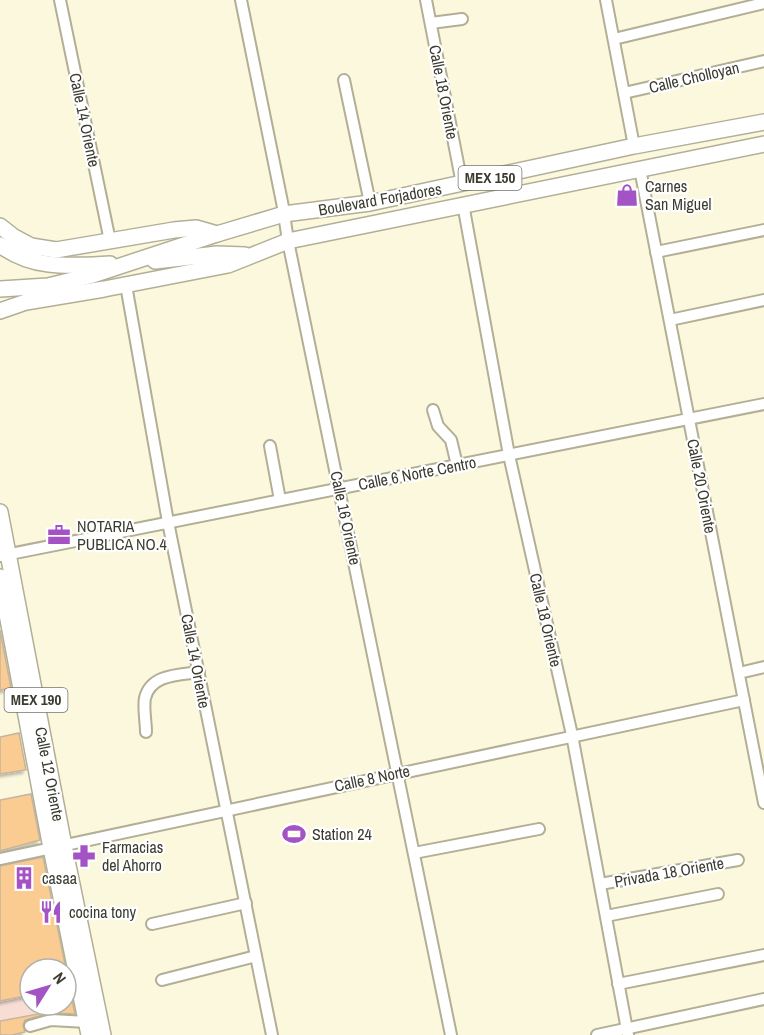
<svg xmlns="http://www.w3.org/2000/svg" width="764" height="1035" font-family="'Archivo Narrow',sans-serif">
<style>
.green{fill:#f7ddd3}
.building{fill:#fbcc92;stroke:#c5b49f;stroke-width:1.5;filter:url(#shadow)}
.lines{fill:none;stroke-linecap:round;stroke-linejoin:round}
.street-casing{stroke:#b2af96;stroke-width:14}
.primary-casing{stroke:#b2af96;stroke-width:18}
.street{stroke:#fff;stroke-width:10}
.primary{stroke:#fff;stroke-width:15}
.labels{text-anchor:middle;stroke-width:4.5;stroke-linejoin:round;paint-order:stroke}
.shield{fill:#fff;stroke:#76766e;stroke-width:1.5}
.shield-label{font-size:15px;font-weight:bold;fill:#3c3b30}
.street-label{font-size:16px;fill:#3c3b30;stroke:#fff}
.poi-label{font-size:16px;fill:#3c3b30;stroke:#fff;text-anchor:start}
</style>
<defs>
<filter id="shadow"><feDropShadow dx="-3" dy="3" stdDeviation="1.5" flood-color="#0004"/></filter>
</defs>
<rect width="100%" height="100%" fill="#fbf8de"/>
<path class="green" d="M30,996V1005H59L60,1009L0,1022V1002Z"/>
<g class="building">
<path d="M0,630L11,688L0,690Z"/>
<path d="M19,733L26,770L0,774V737Z"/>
<path d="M31,794L40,840L0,851V800Z"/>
<path d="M43,857L66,969H30V995L0,1001V866Z"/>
<path d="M66,971L75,1014L49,1013L25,1020L23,1025L25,1032L12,1035H0V1021L60,1010L59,1005H66Z"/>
</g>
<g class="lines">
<g class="street-casing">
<g id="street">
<path d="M60,0L110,241"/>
<path d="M241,0L283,207L288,241L451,1035"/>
<path d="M426,0L462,184"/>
<path d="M606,0L634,146"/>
<path d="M431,23L462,19"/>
<path d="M614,39L764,3"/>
<path d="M344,80L370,203"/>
<path d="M624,93L764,61"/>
<path d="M640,169L764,803"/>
<path d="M463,204L509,455L572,735L628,1035"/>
<path d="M656,252L764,230"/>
<path d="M126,285L168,522L272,1035"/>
<path d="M670,320L764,300"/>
<path d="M433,410L438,426L451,440L457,465"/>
<path d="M270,446L280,500"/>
<path d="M0,556L764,404"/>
<path d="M739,673L764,667"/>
<path d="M146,732C146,722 143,707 145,698C151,674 179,675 199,672"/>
<path d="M414,853L539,829"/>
<path d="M0,859L744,700"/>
<path d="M600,884L738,860"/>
<path d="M606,916L718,894"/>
<path d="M152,924L246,903"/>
<path d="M162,980L256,956"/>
<path d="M618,984L764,955"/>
<path d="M30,1026L51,1020L87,1022"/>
<path d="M597,1035L764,999"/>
</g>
</g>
<g class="primary-casing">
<g id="primary">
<path d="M0,226L14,237L31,246L56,250L174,230L196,228L217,234"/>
<path d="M0,245C34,270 70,266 110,264"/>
<path d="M155,261L217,254L245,255"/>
<path d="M0,289L48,286L93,275L217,234L284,214L370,203L634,146L764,122"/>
<path d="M0,311L26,302L104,289L228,265L288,241L764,144"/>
<path d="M0,512L64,846L103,1035"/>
<path d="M0,577L51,848L89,1035"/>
</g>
</g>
<use href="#street" class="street"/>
<use href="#primary" class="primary"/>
</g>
<defs>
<g id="shop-bare" transform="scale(1.8)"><path d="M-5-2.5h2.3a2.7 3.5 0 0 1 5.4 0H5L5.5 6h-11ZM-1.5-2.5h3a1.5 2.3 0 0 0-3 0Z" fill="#a353c4" stroke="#fff" stroke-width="2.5" paint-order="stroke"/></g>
<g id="office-bare" transform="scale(1.8)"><path d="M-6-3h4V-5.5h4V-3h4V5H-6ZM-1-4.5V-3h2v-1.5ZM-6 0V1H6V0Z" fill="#a353c4" stroke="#fff" stroke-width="2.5" paint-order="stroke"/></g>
<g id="stadium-bare" transform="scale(1.8)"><path d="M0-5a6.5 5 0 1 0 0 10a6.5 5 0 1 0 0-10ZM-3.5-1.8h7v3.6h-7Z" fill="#a353c4" stroke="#fff" stroke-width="2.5" paint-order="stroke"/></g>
<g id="pharmacy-bare" transform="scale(1.8)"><path d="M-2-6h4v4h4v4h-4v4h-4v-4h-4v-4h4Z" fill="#a353c4" stroke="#fff" stroke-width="2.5" paint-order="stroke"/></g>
<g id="building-bare" transform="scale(1.8)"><path d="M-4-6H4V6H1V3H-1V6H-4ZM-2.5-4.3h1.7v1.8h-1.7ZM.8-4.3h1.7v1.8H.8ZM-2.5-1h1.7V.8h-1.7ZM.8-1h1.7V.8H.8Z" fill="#a353c4" stroke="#fff" stroke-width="2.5" paint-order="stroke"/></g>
<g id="restaurant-bare" transform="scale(1.8)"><path d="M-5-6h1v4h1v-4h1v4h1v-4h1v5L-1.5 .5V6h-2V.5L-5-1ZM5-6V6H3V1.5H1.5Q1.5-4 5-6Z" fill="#a353c4" stroke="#fff" stroke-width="2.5" paint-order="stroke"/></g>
</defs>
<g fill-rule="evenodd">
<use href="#shop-bare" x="627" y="195"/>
<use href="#office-bare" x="59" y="535"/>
<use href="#stadium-bare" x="294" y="834"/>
<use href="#pharmacy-bare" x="84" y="856"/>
<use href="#building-bare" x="24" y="878"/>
<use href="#restaurant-bare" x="51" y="912"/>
</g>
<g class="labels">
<g class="shield">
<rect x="458.5" y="166" width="63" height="24" rx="4.5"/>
<rect x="4.5" y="688" width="63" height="24" rx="4.5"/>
</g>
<g class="shield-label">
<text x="490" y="183">MEX 150</text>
<text x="36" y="705">MEX 190</text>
</g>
<g class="street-label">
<text transform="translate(694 77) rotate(-13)" y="6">Calle Cholloyan</text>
<text transform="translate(444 92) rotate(79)" y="6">Calle 18 Oriente</text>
<text transform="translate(85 120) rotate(78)" y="6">Calle 14 Oriente</text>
<text transform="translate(380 199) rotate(-10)" y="6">Boulevard Forjadores</text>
<text transform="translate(417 473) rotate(-11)" y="6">Calle 6 Norte Centro</text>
<text transform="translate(702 486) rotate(79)" y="6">Calle 20 Oriente</text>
<text transform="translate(346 518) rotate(78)" y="6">Calle 16 Oriente</text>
<text transform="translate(546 620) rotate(77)" y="6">Calle 18 Oriente</text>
<text transform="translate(196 661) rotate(79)" y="6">Calle 14 Oriente</text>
<text transform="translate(50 774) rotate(79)" y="6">Calle 12 Oriente</text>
<text transform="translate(372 778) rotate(-12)" y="6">Calle 8 Norte</text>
<text transform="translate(669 872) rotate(-10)" y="6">Privada 18 Oriente</text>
</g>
<g class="poi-label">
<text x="645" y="192">Carnes<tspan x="645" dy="18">San Miguel</tspan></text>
<text x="77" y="532">NOTARIA<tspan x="77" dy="18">PUBLICA NO.4</tspan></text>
<text x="312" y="840">Station 24</text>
<text x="102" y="853">Farmacias<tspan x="102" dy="18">del Ahorro</tspan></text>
<text x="42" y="884">casaa</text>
<text x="69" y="918">cocina tony</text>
</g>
</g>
<g transform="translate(48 987) rotate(53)"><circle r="28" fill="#ffffff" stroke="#b1b1ac" stroke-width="1.5"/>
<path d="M0-4.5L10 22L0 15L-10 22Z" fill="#a353c4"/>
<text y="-9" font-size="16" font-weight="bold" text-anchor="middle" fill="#3c3b30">N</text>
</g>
</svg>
